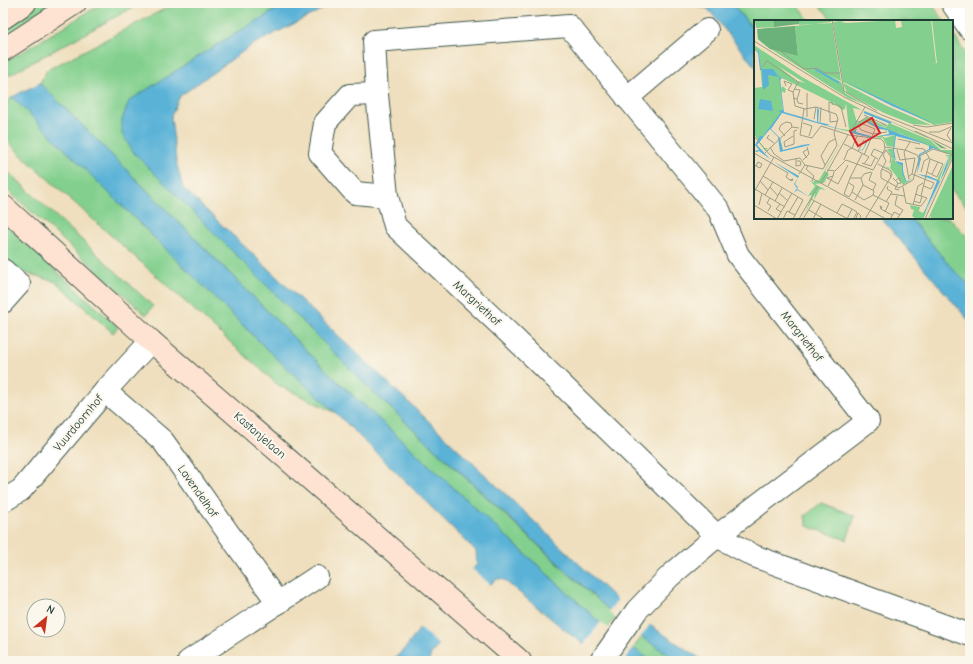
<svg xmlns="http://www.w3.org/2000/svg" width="973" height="664" font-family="'Comic Neue',sans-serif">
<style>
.green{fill:#83d08e;stroke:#518661}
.water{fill:#5ab2d7;stroke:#3c7886}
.pier{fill:#efdfbe}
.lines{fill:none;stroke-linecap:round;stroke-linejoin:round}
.street-casing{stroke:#3e5549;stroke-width:24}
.secondary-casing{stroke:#3e5549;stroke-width:24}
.street{stroke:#fff;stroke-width:22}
.secondary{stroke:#fee3d2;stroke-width:22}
.labels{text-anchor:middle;stroke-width:4;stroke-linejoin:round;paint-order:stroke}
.street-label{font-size:12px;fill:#1f3d34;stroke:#fbf7ec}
.inset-river{fill:none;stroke:#5ab2d7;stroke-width:2}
.inset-road{fill:none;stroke:#9c9e87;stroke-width:1}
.view{fill:#d62828;fill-opacity:0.15;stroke:#d62828;stroke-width:2}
.inset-edge{fill:none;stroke:#1f3d34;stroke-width:2}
</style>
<rect width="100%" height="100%" fill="#fbf7ec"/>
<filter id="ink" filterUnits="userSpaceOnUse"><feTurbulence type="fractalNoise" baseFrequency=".025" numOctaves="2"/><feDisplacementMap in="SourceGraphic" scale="8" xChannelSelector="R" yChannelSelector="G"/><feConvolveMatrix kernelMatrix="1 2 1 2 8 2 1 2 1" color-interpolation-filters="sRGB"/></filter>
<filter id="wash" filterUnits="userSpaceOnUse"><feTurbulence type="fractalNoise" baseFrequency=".012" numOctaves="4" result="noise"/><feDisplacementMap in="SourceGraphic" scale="16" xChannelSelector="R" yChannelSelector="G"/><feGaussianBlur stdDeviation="0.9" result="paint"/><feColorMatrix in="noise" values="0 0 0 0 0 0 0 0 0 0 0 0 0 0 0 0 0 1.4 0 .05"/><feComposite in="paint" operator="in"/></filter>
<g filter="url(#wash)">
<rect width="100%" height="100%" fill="#efdfbe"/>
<g class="green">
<path d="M37,3H69L3,42V27Z"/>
<path d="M103,3H141L9,75L4,63Z"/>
<path d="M176,3H287L213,47L122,134L369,388L572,577L609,609L618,614L607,629L333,377L40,83L47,70Z"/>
<path d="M731,3H796L810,21H755V31Z"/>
<path d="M817,3H931L944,21H833Z"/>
<path d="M952,33L970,59V210L958,198L952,190Z"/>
<path d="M12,97L277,359L336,413L278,385L19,153L8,141L3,132V107Z"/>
<path d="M3,167L153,306L146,315L3,186Z"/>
<path d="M910,218H949L970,239V286L949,265Z"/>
<path d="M3,222L118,327L113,333L56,282L19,271L3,256Z"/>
<path d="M821,503L855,516L847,540L807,526L805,516Z"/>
<path d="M642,637L679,661H651L633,648Z"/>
</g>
<g class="water">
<path d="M287,3H347L333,4L252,45L180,96L171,116L176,161L183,188L617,600L651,626L704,661H679L642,637L609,610L369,388L133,152L122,134V120L129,101L213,47Z"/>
<path d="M688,3H731L755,31V67L708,9Z"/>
<path d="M40,83L333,377L607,629L651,661H609L571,635L504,580C499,578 495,579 492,583L431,654L429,661H392L408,645L420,628L474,568L477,564L476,551L336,413L277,359L12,97Z"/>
<path d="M881,218H910L949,265L970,286V322Z"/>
</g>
<g class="pier">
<path d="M471,568L492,586L440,646L419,627Z"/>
<path d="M618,599L651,623L640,638L608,612Z"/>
<path d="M601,622L634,647L624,661H606L583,645Z"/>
</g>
</g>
<g filter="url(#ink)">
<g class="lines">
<g class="street-casing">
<g id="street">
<path d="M952,3L970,29"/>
<path d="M569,26L719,210L738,255L868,421L717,536L514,338L395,226L387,196L377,94L374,41Z"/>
<path d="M377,94L350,95L325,123L320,153L355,193L387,196"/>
<path d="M627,98L707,30"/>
<path d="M3,270L19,284L3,302"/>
<path d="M105,391L163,441L278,603"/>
<path d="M3,501L21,490L105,391L151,341"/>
<path d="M189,661L317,577"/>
<path d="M601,661L637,610L670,576L717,536L754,556L970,635"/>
</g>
</g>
<g class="secondary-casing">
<g id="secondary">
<path d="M3,18L25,3"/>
<path d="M3,50L75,3"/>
<path d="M3,206L151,341L520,661"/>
</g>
</g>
<use href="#street" class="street"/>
<use href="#secondary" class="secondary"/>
</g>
</g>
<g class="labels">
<g class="street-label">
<text transform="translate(477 303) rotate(43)" y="4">Margriethof</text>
<text transform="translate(802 336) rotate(52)" y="4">Margriethof</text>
<text transform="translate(78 423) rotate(-50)" y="4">Vuurdoornhof</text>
<text transform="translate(260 435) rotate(41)" y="4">Kastanjelaan</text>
<text transform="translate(198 491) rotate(55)" y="4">Lavendelhof</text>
</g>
</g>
<g transform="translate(754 20)">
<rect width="199" height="199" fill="#efdfbe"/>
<path d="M1,0H19L20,7L2,8ZM45,0H60V4V0H77V2L61,4L78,3L87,61L75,55L87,62L91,73L110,84L94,78L12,26L2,18L17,29L44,36L41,6L59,4L45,5ZM80,0H96L86,2L93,3L141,0L142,8L148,7L147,0H177L182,43L178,44L183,43L178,0H199V102L180,105L89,62L79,2L86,1ZM0,25L48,57L108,90L99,88L103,103L113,97L132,107L135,103L176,120L187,130H199V134H193L145,113L128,116L131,118L141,115L140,127L133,126L129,118L118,117L144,113L135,110L131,111L132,108L112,101L103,106L100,112L117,117L81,108L95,110L92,83L91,89L88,90L79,82L80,85H78L77,82L42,65L44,61L51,63L24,46L43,61L42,65L26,57L27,70L28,66L32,69L31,73L27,71L29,91L5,121L10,128H14L11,131L0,114V68L8,67L5,32L0,29ZM89,63L133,86L177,105L158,104L130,93L93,73ZM92,114L71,151L75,154L70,163L61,164L72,170L66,169L60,180L61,173L51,194L58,175L54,176L61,166L55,160L60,163L59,161L65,160ZM133,129H139L141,141L148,146L152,162L159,159L149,165L136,148L135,149L130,146L136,148L138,138ZM191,135H199L169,199H162L158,196L160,190L157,189L156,185L166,187L165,191L169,193L173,187L171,194L188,158L194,141L195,137L194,136L185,161L183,160L194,137ZM199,145V199H177V196L174,199Z" fill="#83d08e"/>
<path d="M19,0H45V4L20,7ZM41,6L44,36L16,29L4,19L3,9ZM110,90L171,116L193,129L187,128L176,119Z" fill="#6ab279"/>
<path d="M0,29L5,32L7,49H19L24,56L41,64L28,58L26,60L30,92L48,97L63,102V88L65,90L64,102L73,104L72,93L73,104L76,105H72L94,112L28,93L17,109L26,118L29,130L48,125L55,124L56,125L26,132L24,117L16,109L3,125L16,139L5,131L3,132L0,131L5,130L1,125L6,116H9L27,92L33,94L24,91L29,90L25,57L14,55L15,65L9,70L8,50H6L4,33ZM90,61L177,102L199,101L176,102L138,86ZM6,79L17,81L19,91L4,89ZM112,101L178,126L188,131L179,128L166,135L167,139L163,154L175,156L186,161L195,136L192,149L168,198L183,161L163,154L165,134L175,129V125L142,116L140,130L142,141L149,143V153L153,162L159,157L152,162L148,153V146L143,143L140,137L139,130L141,115L114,117L113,122L109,130L105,131L109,129L114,117L97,113ZM112,102L125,109L134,110L135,114L120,117L102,112L103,106ZM20,142L45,156L41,164L44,167L43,169L56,177L43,170L40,173L43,168L40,164L44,158Z" fill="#5ab2d7" fill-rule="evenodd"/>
<path class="inset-river" d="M61,49L85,63M110,92L137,103"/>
<path class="inset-road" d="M78,0L90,71L123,91M0,21L90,77L128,95L199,123M25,30L50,49L63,48L71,53H86M8,47L13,41L43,61V64L45,63L43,61M43,64L39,72L41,86L51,89L62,87L82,94L84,99L80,113L83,125L69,149L51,145L45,154M32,66L30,61L38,64L34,70L39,72M40,69L46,70L43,79M53,73V97M39,78L43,79L44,83L49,84M50,89L46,115L58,118L67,106L95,115L127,119L130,122L131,129L119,150L92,140L81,151L73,150M75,93V82L87,87L92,107M76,93V102L84,101M110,95L132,105V106L127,103M60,99L62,87M102,101L105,102L113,97M66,102L67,87M49,103L58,106L55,116M109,104L121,109L119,114L107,110L105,107ZM159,105L173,107L199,103M161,111L199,129M175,112H185L199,106M96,113L111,87M15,115L13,118L20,123M0,116L16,135L132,199M31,116L25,109L27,105L32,102L37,103L38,107M39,116L30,122L31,127L40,124V111L43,110M144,119L166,124M197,121L193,115L197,108M90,124L98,128L103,116M16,127L20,134L30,141L46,138L51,145M131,127L151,130L163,135L165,139L159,160L145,168L127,158V151L132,141L129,135L132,130L137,137L136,143M161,128L170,129L176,139L167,176M143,130L146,140L161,138L158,154M104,131L110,120M0,133L34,153L32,157L36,160L38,161L39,159L36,160M11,133L38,107L45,108M110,135L119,114L133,112M164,137L179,129L199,135M53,138L49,132L54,129M42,139V146L47,145L46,141H43M124,139L117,135L120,129L129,133M49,140L55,134L53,127M90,140L94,130L98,128L115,137L110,144M108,143L117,146L121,138M0,145L6,148L8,144L4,142L2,146M71,145L67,136L75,122L81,119M54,146L52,149L60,156L58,161M128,149L136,153L137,158M118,152L115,160L122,164L119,170M167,152L170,141L175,138M173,152L183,157L189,144L176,139M178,154L184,142M9,156L49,180L39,199M79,156L77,160L73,158L79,156L80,152M154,157L158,154L180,163L177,169L170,166M96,158L108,134M107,158L109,165L120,171L119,175L135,183L131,192M139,158L144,163L141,169L145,170M155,159L150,132L156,122M142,160L145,158L147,163L143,164M6,161L14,170M67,163L94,115M95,163L100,166L98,172L110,180L119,175M74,166L77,160L84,164L94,145M16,167L24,176M149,167L152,183L167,186L173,178L161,174M1,169L31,187M0,172L20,137M98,172L95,177L90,174L96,158H107L110,154L117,152M25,173L34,181M137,174L151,176M11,175L19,162M143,176L141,185L149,190L143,199M57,179L94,199M101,180L109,165M21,181L28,168M160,181L166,183L168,176M132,182L138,172L133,169L134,166M26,184L22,189L27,192M0,185L23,199M5,185L8,173M159,185L164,166L169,163M127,189L126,186L128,187L127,189L138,195M55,190L70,199M14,191L17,186L13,183L16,178M35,192L44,177M83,193L88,184L98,189M137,198L140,192L146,195M23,199L38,173M29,199L33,191L41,195M45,199L64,166M49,199L60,181M59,199L67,184M93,199L98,189L103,192L100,198M104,199L102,198L104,193L107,196L105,199M111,199L138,155L137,151L124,144M171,199L199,137"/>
<path class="view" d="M118,98L126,113L104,126L96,111Z"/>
<rect width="199" height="199" class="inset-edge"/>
</g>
<rect width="973" height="664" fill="none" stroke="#fbf7ec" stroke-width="16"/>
<g transform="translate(46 618) rotate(29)"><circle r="19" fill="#fbf7ec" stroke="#a3ada2"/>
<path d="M0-3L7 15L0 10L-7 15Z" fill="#c8321e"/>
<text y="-6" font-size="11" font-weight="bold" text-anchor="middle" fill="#1f3d34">N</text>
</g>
</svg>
